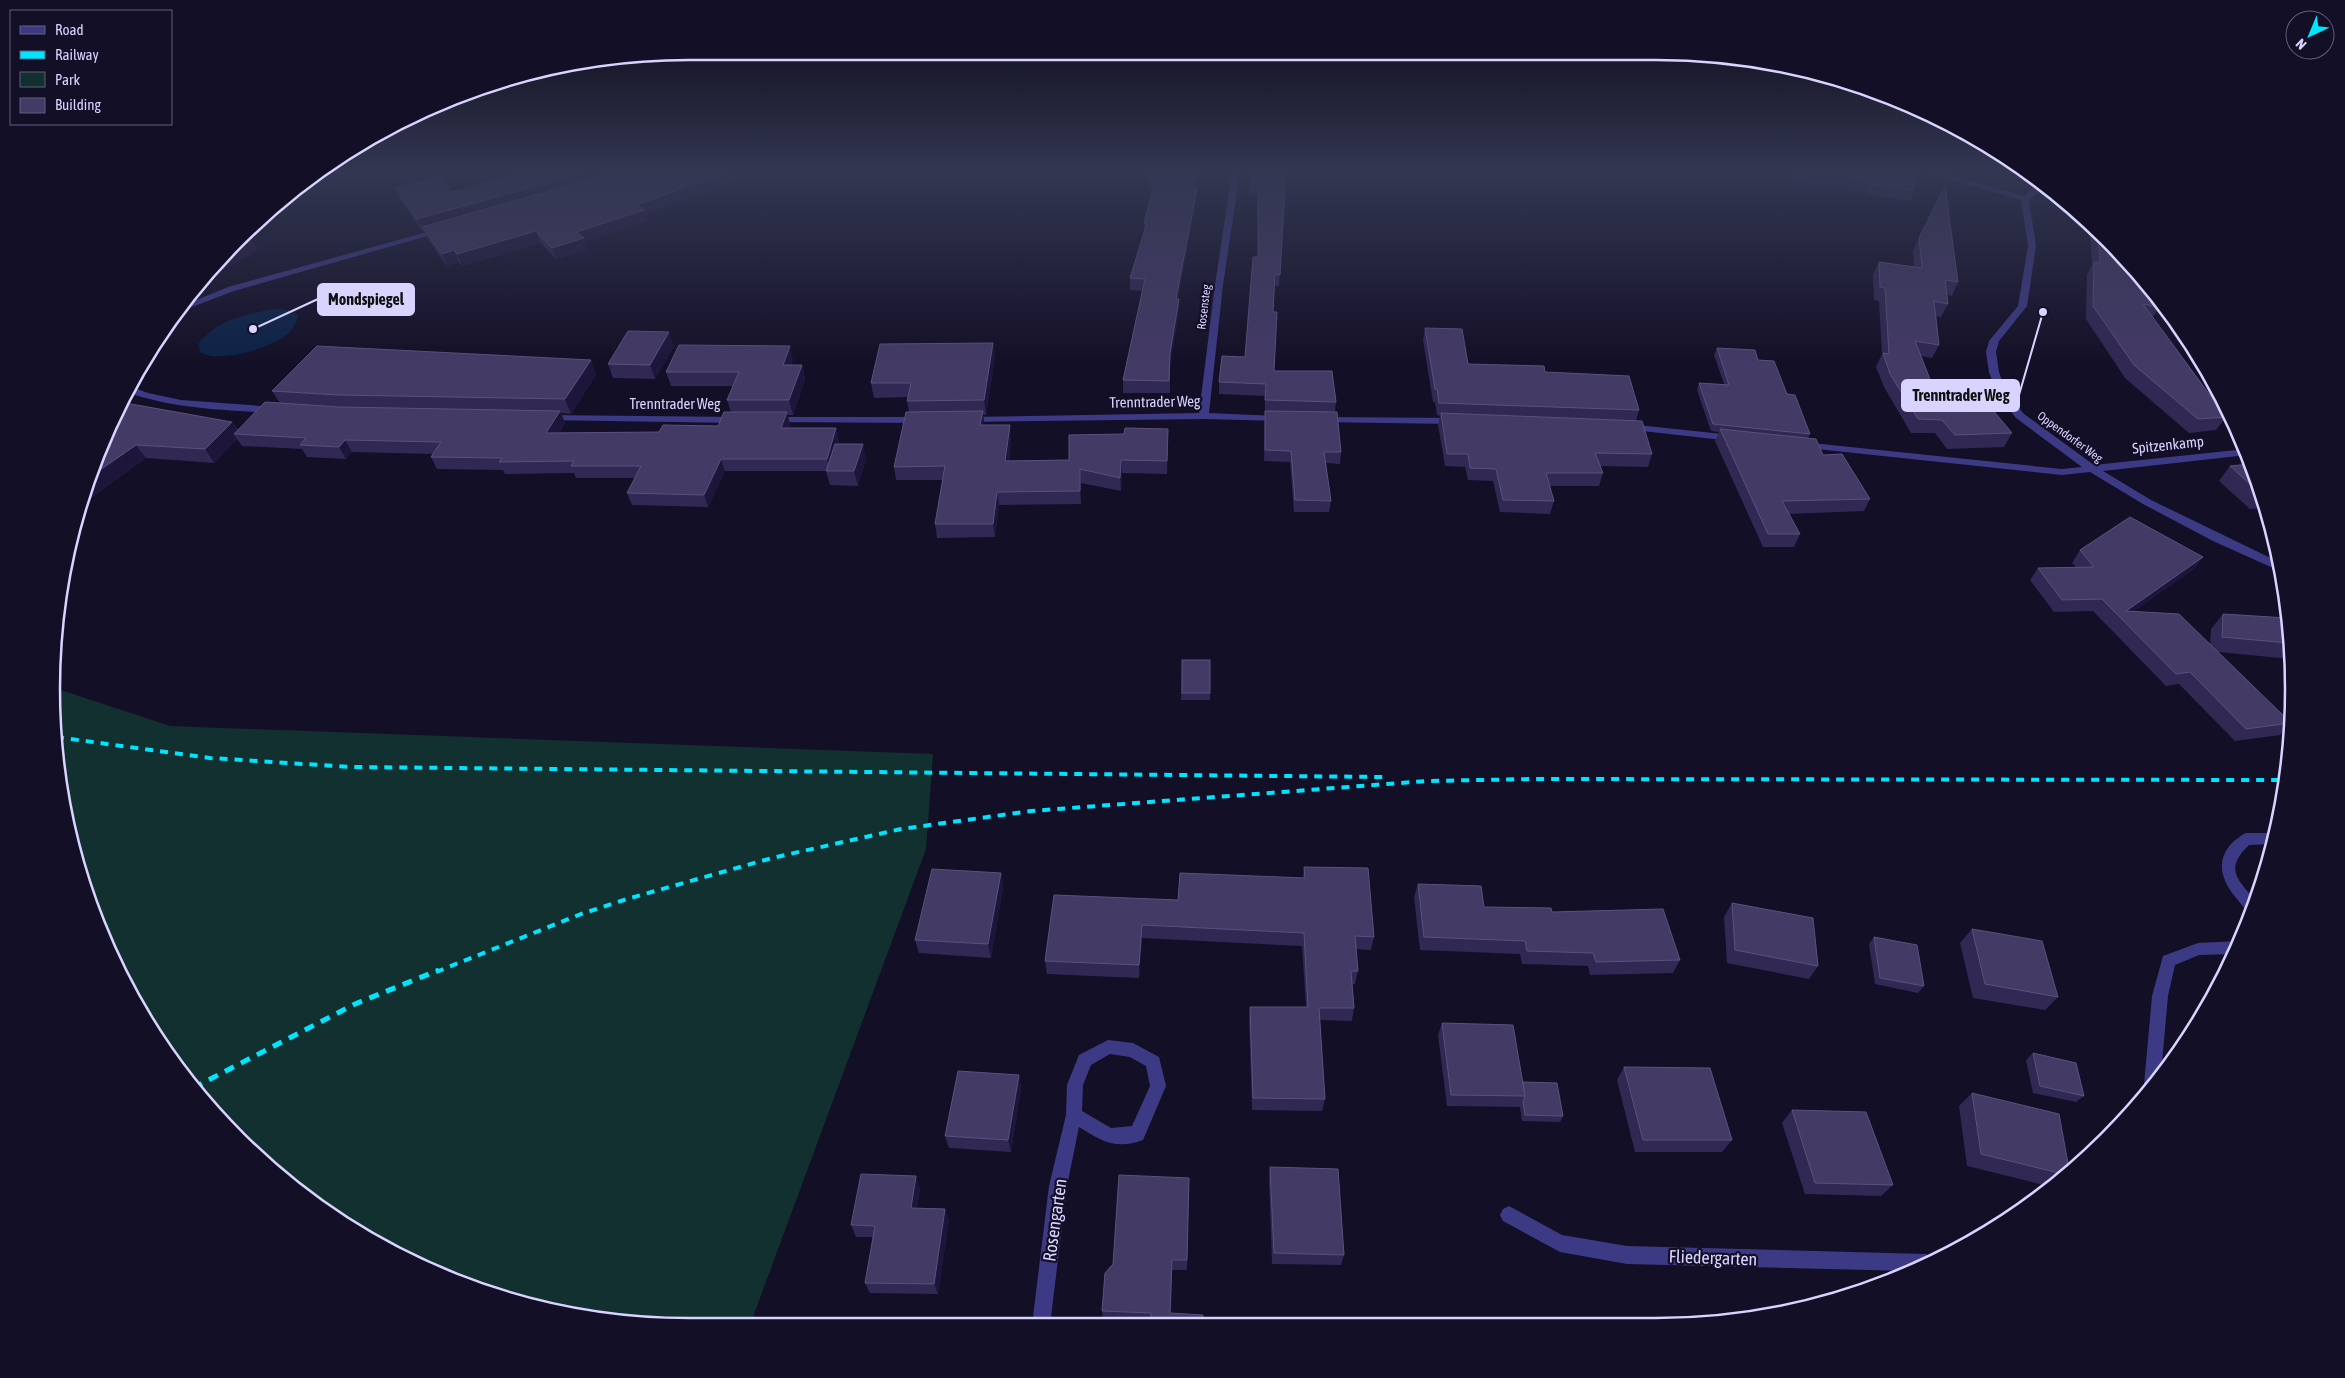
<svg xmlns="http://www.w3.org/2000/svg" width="2345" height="1378" font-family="'Asap Condensed',sans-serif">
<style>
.green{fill:#12302f}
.water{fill:#0c2248}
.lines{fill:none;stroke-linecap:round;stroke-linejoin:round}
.lane{fill:#3d3a85;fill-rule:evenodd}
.street{fill:#3d3a85;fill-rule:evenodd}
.rail-far1{stroke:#00e5ff;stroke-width:4;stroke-dasharray:8 7;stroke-linecap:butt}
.rail{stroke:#00e5ff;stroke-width:5;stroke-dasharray:10 8;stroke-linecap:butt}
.wall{fill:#312854}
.shaded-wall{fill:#1d163a}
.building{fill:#433a66;stroke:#5a527e}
.labels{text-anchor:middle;stroke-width:4.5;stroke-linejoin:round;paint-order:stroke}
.far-street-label{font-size:12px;fill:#d9d4ff;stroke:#130f26}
.street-label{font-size:15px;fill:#d9d4ff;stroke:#130f26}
.near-street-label{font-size:18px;fill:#d9d4ff;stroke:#130f26}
.rim{fill:none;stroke:#d9d4ff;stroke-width:2.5}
.leader{fill:none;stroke:#d9d4ff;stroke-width:2}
.callout-dot{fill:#d9d4ff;stroke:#130f26;stroke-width:2}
.callout{fill:#d9d4ff;stroke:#d9d4ff;stroke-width:2}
.callout-label{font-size:16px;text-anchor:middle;font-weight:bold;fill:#111}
</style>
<rect width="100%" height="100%" fill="#130f26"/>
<path class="green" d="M52,687L170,726L933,754L926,849L750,1325H647L484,1293L335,1219L268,1168L183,1077L137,1008L85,894L63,813Z"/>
<path class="water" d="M275,309L289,310L298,315C296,323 293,330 286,335C270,348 218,364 200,352L198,344C217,320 245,314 275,309Z"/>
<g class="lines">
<path class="lane" d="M2246,833H2276L2272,844L2249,845C2225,868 2236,878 2255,900L2251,913C2245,910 2241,904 2237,899C2222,881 2214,861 2233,842C2237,839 2241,835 2246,833Z"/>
<g class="street">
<path d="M1232,172H1240L1223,285L1209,413L1281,416L1285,417V421L1204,419L964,422L963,420L968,417L1199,413L1215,285Z"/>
<path d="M1924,172H1938L2024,196L2039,183L2045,187L2029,200L2036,246L2027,306L1999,341L1996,352L1999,372L2006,392L2024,414L2094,465L2246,449L2247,455L2103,471L2151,500L2281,563L2282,572L2213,541L2143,504L2090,472L2062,475L1798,447L1797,445L1802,442L2062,469L2082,467L2016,418L1996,392L1989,372L1986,352L1989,341L2018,306L2028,246L2021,200Z"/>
<path d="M438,229L445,231L234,291L176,313L182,306L228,287Z"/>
<path d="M129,386L148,393L181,400L276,407L281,410L276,413C225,410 174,409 126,392Z"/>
<path d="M546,415L738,417L743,420L738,423L542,420V416Z"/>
<path d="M773,417H921L926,420L921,423L769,422L768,420Z"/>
<path d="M1321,417L1456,418L1461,421L1456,424L1317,422L1316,420Z"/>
<path d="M1628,424L1732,435L1737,438L1732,441L1624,429V425Z"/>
<path d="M2238,941L2241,942L2234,954L2199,955L2175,965L2168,996L2161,1074L2146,1090L2144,1085L2152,996L2163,956L2198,943Z"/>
<path d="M1108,1040L1133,1043L1159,1057L1166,1086L1143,1140C1116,1150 1101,1141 1079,1127L1067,1186L1050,1325H1032L1049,1186L1066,1115L1067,1085L1079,1055ZM1110,1054L1130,1057L1146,1066L1150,1086L1132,1126L1111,1128L1082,1111L1083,1085L1091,1065Z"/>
<path d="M1509,1206L1562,1235L1627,1246L1926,1254L1932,1257L1934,1260L1908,1271L1627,1264L1560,1252L1503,1221L1500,1215L1503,1209Z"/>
</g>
<g class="rail-far1">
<path d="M56,737L210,758L351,767L1384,777"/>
<path d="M436,972L581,914L627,899L772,858L901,829L1031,811L1427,781L1534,779L2285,780"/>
</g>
<path class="rail" d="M193,1088L355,1004L439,970"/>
</g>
<g class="wall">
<path d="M527,172H737L739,180L645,214L647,221L585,242L588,250L556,259L541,243L462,266L459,262L447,266L427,238L424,230L422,231L401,200L395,188L452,192Z"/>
<path d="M1150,172H1198L1194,188H1197L1196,200L1178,299L1179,312L1170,365V393H1123V380L1142,291L1130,290V278L1144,234V223L1153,189H1149V178Z"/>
<path d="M1286,172L1279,286H1275L1273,312L1274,371L1336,402L1335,412L1341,452L1340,464L1326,463L1331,501L1329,512H1294L1290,462L1264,461L1265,396L1219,394V382L1245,357L1258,257V195H1249L1250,184Z"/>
<path d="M1788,172H1918L1914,191L1910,201L1866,194V189L1790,181Z"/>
<path d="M2093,227L2107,238L2159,307L2153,317L2226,417L2216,430L2189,433L2125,378L2086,319L2087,275L2092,265L2090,232Z"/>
<path d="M1919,238L1958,282L1952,296L1947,295L1948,304L1941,317L1936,316L1939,345L1932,358L1921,356L1940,405L2012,433L2004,447L1947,449L1935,433H1911L1884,387L1876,367L1882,354L1879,301L1874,300L1873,275L1879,262L1914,267L1913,251Z"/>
<path d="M1425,328L1468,364L1545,372L1639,410L1636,421L1652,454L1648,467L1600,466L1603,473L1599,486H1550L1554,501L1550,514L1500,512L1493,481L1468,480L1465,467L1445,466L1438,425L1440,416L1437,415L1435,402H1433L1423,340Z"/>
<path d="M674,346L655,379L613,378L608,364Z"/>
<path d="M1717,348L1758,360L1787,394L1810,434L1808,438L1823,455L1870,499L1864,511L1788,514L1800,534L1794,547H1763L1715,441L1719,432L1711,431L1697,390L1699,383L1724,384L1714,355Z"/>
<path d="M995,357L986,415H983L984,425L1011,438L1009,461L1069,460L1168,443L1167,474L1122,473L1121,491L1081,483V504L999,505L995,537L937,538L935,524L943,480H896L894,467L909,412L907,401L908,397L874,398L871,383Z"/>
<path d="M591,360L596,375L571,414L561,413L565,423L559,433L659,432L718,426L731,412L727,400L733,386H671L666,372L793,360L791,365H802L805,379L793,415H787L790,424L789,428L839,440L838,444L866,459L858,486L830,485L826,471H725L708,507L632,505L627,493L635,478H576L574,473L505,474L503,470L437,469L431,457L433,454L352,452L346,459L307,457L302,449L242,446L237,439L214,463L146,458L88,500L82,499L117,407L232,422L238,430L280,403L272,391Z"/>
<path d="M2251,464L2264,508L2250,509L2219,481L2230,466Z"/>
<path d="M2080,550L2203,557L2194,569L2134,611L2210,644L2211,629L2223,614L2287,618L2291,659L2218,652L2290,722V724L2280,735L2235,741L2179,684L2166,686L2093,611L2054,612L2030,580L2038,568L2076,567L2072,563Z"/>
<path d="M1182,660L1210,693V700H1181Z"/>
<path d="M1304,867L1374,937L1371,950L1356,949L1358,971L1355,984H1352L1354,1008L1352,1021L1320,1020L1325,1099L1322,1111L1252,1110L1249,1019L1250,1007H1306L1302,946L1142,938L1139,978L1047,974L1045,961L1178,900L1303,878Z"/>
<path d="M1001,873L1003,887L991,958L919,953L915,940Z"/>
<path d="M1418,884L1484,907L1552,912L1680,960L1673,973L1590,975L1588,966L1522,964L1520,954L1420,950L1414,897Z"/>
<path d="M1732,903L1818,966L1809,979L1727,963L1724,917Z"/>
<path d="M1972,929L2058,997L2045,1010L1973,998L1960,943Z"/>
<path d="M1874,937L1924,986L1918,993L1875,984L1869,944Z"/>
<path d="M1442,1023L1523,1082L1563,1116L1560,1122L1522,1121L1520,1107L1447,1106L1438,1035Z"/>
<path d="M2033,1053L2084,1096L2076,1102L2033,1093L2026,1060Z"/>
<path d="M1624,1067L1732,1140L1722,1152H1635L1617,1080Z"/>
<path d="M1019,1075L1021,1088L1011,1152L949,1148L945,1136Z"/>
<path d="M1972,1093L2069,1169L2048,1186L1967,1166L1959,1106Z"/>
<path d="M1792,1110L1893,1185L1881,1196L1805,1194L1782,1123Z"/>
<path d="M1270,1167L1344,1255L1341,1265L1272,1264L1269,1179Z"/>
<path d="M1189,1178L1187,1270H1172L1171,1313L1151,1322L1103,1320L1102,1311Z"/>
<path d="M920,1187L917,1208L949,1220L938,1294L870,1293L865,1283L873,1237H856L851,1225Z"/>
</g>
<g class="shaded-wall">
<path d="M587,172H630L422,227L424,230L422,231L417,219Z"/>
<path d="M727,172H737L739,180L645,214L647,221L585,242L588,250L556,259L552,248L577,232L637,205Z"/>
<path d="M1195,172H1198L1191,200V188Z"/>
<path d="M1197,188L1196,200L1176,311V299Z"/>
<path d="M536,231L541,243L462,266L457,254Z"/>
<path d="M251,238L258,250L201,283L227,252Z"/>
<path d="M454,250L459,262L447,266L442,254Z"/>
<path d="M1179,299V312L1170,365V393V353Z"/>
<path d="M669,332L674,346L655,379L650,365Z"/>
<path d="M993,343L995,357L986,415L984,400Z"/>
<path d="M790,346L793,360L786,379L783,365Z"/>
<path d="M591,360L596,375L571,414L565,399Z"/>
<path d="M802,365L805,379L793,415L789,400Z"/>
<path d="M560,411L565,423L551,445L546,433Z"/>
<path d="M983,411L984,424L982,438L980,425Z"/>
<path d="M787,412L790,424L785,440L781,428Z"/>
<path d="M232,422L240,435L234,434L237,439L214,463L205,449Z"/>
<path d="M1010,425L1011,438L1007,475L1005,461Z"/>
<path d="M836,428L839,440L830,471L827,459Z"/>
<path d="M345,440L352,452L346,459L339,447Z"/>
<path d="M863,444L866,459L858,486L854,471Z"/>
<path d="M136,445L146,458L88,500L84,495L90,477Z"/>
<path d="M721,459L725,471L708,507L704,495Z"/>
<path d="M1121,460L1122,473L1121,491L1120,478Z"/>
<path d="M1080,469L1081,483V504L1080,491Z"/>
<path d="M997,492L999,505L995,537L993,524Z"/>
<path d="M2203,557L2194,569L2122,620L2126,611Z"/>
<path d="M1001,873L1003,887L991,958L988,944Z"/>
<path d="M1142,925V938L1139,978V965Z"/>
<path d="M1019,1075L1021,1088L1011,1152L1008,1140Z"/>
<path d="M916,1176L920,1187L915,1219L911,1208Z"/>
<path d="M945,1209L949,1220L938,1294L934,1284Z"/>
</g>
<g class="building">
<path d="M527,172H587L417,219L395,188L440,177L452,192Z"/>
<path d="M616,172H727L637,205L644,210L577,232L584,238L552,248L536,231L457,254L454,250L442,254L422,227Z"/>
<path d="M1150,172H1195L1191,188H1197L1176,299H1179L1170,353L1169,381L1123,380L1145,279L1130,278L1147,223H1144L1156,178H1149Z"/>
<path d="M1251,172H1286L1280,275L1275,274L1273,312H1277L1274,371H1332L1336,402L1265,400L1266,384L1219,382L1222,356L1245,357L1253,257H1258V184H1250Z"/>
<path d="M1805,172H1918L1914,191L1870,184V179Z"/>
<path d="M1945,186L1958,282L1945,280L1948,304L1934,301L1939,345L1915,341L1940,405L1987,403L2012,433L1955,435L1942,420L1918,419L1890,374L1883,353L1889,354L1885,288L1880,287L1879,262L1922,268L1919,238Z"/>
<path d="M2098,231L2107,238L2159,302V307L2143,304L2226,417L2198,419L2134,365L2093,306L2094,262L2100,263Z"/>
<path d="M241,235L251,238L227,252L238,238Z"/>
<path d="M1425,328L1462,329L1468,364L1544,366L1545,372L1629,376L1639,410L1439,403L1437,389H1435Z"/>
<path d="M628,331L669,332L650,365L608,364Z"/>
<path d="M993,343L984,400L907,401L911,383H871L880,344Z"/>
<path d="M679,345L790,346L783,365H802L789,400H727L739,372H666Z"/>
<path d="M317,346L591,360L565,399L338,395L272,391Z"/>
<path d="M1717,348L1755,350L1758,360L1774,361L1787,394L1795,395L1810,434L1713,424L1699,383L1729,385Z"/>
<path d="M120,402L232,422L205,449L136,445L90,477L117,407Z"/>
<path d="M265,402L339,407L560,411L546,433L659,432L663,425L718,426L724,412H787L781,428H836L827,459H721L704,495L627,493L641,466H571L574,461L499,462L502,458L431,457L441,442L345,440L339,447L300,445L306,438L234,434Z"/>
<path d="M983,411L980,425H1010L1005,461L1069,460V435L1124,434L1125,428L1168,429L1167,461L1121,460L1120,478L1080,469V491L997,492L993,524H935L945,466L894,467L906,412Z"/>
<path d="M1265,411L1337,412L1341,452H1324L1331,501L1295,500L1291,451L1265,450Z"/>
<path d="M1441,413L1642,421L1652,454L1595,453L1603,473H1546L1554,501L1503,500L1496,469L1470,468L1468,454H1447Z"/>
<path d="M1720,429L1816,439L1823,455L1842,454L1870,499L1782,501L1800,534H1768Z"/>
<path d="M835,444H863L854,471H826Z"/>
<path d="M2251,464L2260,493L2230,466Z"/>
<path d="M2130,517L2203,557L2126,611L2179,614L2290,722V723L2246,729L2190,672L2176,674L2102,599L2062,600L2038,568L2094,567L2080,550Z"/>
<path d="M2223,614L2287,618L2289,643L2222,637Z"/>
<rect x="1182" y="660" width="28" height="33"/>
<path d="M1304,867L1368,868L1374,937L1355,936L1358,971H1351L1354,1008H1319L1325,1099L1253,1098L1250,1007H1308L1304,933L1142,925L1139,965L1045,961L1054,895L1178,900L1180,873L1305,878Z"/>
<path d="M932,869L1001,873L988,944L915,940Z"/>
<path d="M1418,884L1481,886L1484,907L1551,908L1552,912L1663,909L1680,960L1596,962L1593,953L1527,951L1525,941L1424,937Z"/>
<path d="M1732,903L1813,918L1818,966L1735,950Z"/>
<path d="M1972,929L2042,941L2058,997L1985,984Z"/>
<path d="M1874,937L1917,945L1924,986L1880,978Z"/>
<path d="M1442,1023L1513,1025L1525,1096L1451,1095Z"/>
<path d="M2033,1053L2076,1063L2084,1096L2040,1086Z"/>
<path d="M1624,1067L1710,1068L1732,1140H1643Z"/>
<path d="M958,1071L1019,1075L1008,1140L945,1136Z"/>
<path d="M1523,1082L1557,1083L1563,1116L1525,1115L1523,1101L1525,1096Z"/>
<path d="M1972,1093L2059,1114L2069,1169L2063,1174L1981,1154Z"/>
<path d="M1792,1110L1866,1112L1893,1185L1815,1183Z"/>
<path d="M1270,1167L1338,1169L1344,1255L1274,1253Z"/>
<path d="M861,1174L916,1176L911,1208L945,1209L934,1284L865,1283L875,1226L851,1225Z"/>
<path d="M1119,1175L1189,1178L1187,1260H1172L1170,1313L1203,1315V1325H1150L1151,1313L1102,1311L1105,1273L1113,1264Z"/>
<path d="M1255,1318H1314L1315,1325H1255Z"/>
</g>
<linearGradient id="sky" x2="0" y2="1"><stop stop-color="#0a0815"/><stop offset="0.47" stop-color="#333752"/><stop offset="1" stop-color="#333752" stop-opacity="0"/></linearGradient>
<rect width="2345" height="365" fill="url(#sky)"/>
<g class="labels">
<g class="far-street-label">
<text transform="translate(1204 307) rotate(-83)" y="4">Rosensteg</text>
<text transform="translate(2070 437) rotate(36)" y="4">Oppendorfer Weg</text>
</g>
<g class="street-label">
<text transform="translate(1155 402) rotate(-1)" y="5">Trenntrader Weg</text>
<text x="675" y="409">Trenntrader Weg</text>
<text transform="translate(2168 445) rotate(-6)" y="5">Spitzenkamp</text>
</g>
<g class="near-street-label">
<text transform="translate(1055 1220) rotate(-82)" y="6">Rosengarten</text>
<text transform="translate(1713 1258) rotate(2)" y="6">Fliedergarten</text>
</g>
</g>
<path d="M0 0H2345V1378H0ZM689 60H1656A629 629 0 0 1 2285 689V689A629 629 0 0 1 1656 1318H689A629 629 0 0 1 60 689V689A629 629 0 0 1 689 60Z" fill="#130f26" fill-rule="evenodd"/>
<path class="rim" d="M689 60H1656A629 629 0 0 1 2285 689V689A629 629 0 0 1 1656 1318H689A629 629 0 0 1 60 689V689A629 629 0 0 1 689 60Z"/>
<path class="leader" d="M253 329L318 299M2043 312L2019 395"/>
<g class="callout-dot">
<circle cx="253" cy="329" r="5"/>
<circle cx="2043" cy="312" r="5"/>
</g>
<g class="callout">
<rect x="318" y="284" width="96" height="31" rx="5"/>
<rect x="1902" y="380" width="117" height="31" rx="5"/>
</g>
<g class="callout-label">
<text x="366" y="305">Mondspiegel</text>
<text x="1961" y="401">Trenntrader Weg</text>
</g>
<rect x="10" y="10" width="162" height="115" fill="#130f26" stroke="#625e7d"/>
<rect x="20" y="26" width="25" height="8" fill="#3d3a85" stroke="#625e7d"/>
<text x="55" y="35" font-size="15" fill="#d9d4ff">Road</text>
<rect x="20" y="51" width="25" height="8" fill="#00e5ff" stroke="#625e7d"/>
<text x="55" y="60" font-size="15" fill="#d9d4ff">Railway</text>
<rect x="20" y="72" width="25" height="15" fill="#12302f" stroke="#625e7d"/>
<text x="55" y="85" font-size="15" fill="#d9d4ff">Park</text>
<rect x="20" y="98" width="25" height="15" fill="#433a66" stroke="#625e7d"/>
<text x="55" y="110" font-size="15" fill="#d9d4ff">Building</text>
<g transform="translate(2310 35) rotate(224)"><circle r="24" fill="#130f26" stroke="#625e7d"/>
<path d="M0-4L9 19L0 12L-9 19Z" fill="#00e5ff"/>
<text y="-8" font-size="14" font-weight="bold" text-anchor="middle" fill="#d9d4ff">N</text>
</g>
</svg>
